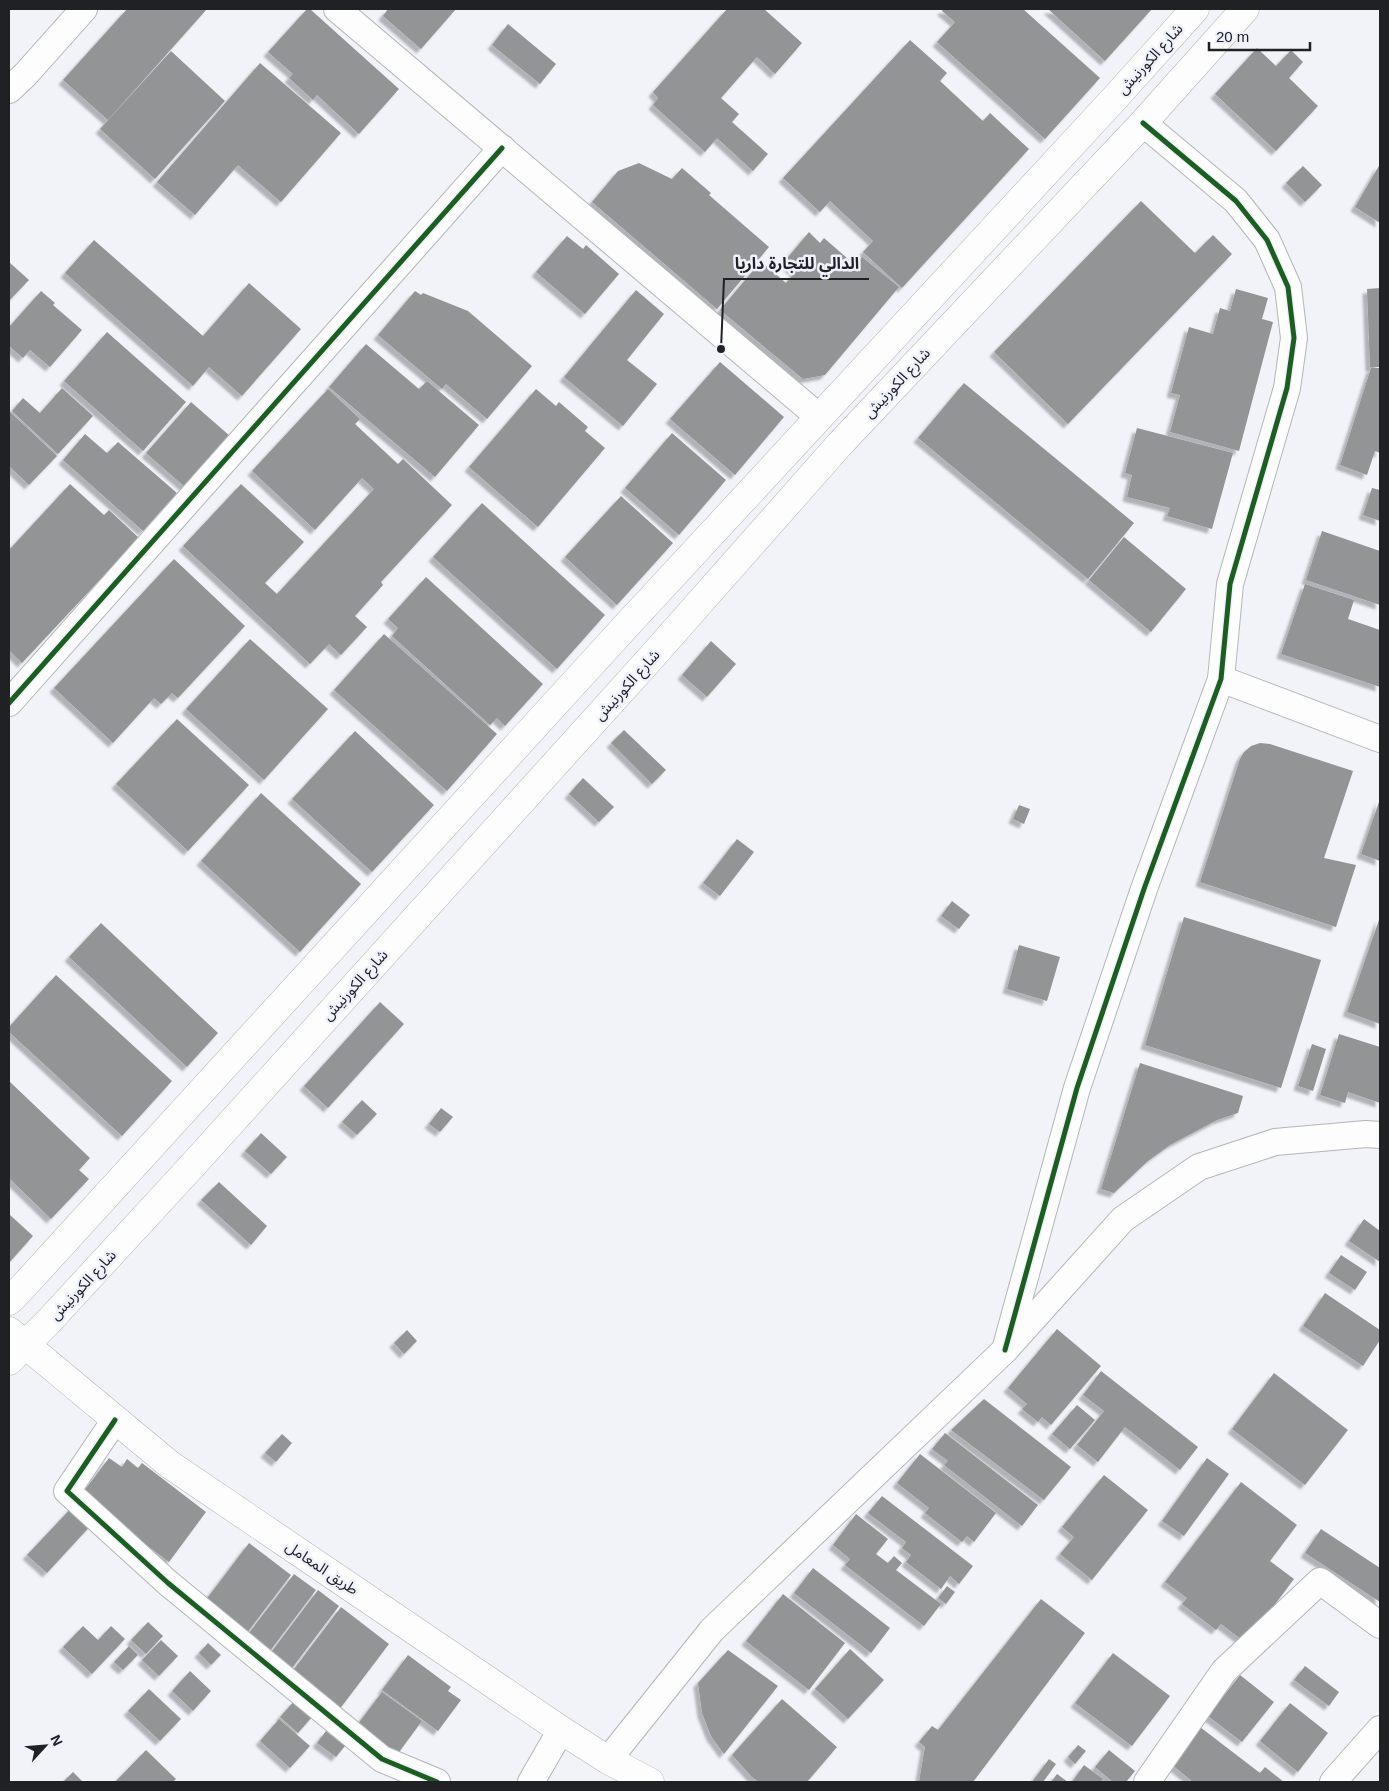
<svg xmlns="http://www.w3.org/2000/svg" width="1389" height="1791" font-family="Helvetica,'Noto Sans Arabic',sans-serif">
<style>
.building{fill:#939496;filter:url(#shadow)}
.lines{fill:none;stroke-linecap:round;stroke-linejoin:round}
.street-casing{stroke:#b4b5b9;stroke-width:28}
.secondary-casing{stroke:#b4b5b9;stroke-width:29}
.street{stroke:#fdfdfe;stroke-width:26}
.secondary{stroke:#fdfdfe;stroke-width:28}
.cycleway-casing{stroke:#eff1fc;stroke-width:8}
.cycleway{stroke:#1b5e20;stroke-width:5}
.labels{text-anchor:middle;stroke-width:5;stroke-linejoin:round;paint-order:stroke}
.street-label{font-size:15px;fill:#202125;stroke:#eff1fc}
.leader{fill:none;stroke:#202125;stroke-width:2}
.callout-dot{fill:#202125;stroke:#eff1fc;stroke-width:2}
.callout-label{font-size:16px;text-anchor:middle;font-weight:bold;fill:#202125;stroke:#eff1fc;stroke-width:5;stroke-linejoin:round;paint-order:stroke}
</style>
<defs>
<filter id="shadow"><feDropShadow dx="-4.5" dy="4.5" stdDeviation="1" flood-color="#0004"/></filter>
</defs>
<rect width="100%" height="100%" fill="#f2f3f9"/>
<g class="building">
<path d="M127,9H207L108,120L63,80Z"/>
<path d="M307,9H310L399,89L359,134L317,95L313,100L289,78L293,74L268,52Z"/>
<path d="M388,9H456L421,49L383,16Z"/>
<path d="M727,9H764L802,43L775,74L757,57L721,98L739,114L732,122L768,154L753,171L717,138L705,152L653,105L658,98L653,92Z"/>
<path d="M943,9H1023L1100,78L1045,139L937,42L955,22L942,11Z"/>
<path d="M1048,9H1152L1105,61Z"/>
<path d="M508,24L556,64L540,84L492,45Z"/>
<path d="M910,40L947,73L940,81L983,121L990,113L1029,149L902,288L863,252L873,241L830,201L820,212L783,178Z"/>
<path d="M1257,48L1276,66L1291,50L1303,62L1289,78L1318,106L1276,151L1215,94Z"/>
<path d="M171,51L225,101L155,179L100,129Z"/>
<path d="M260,63L341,133L281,202L238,165L195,215L157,182Z"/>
<path d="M639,163L672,179L682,168L711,193L709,195L769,247L717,309L592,202L618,171Z"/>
<path d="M1380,164V223L1355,207Z"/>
<path d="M1303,166L1322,185L1305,202L1286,183Z"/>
<path d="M1141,201L1195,253L1213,235L1232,254L1068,424L994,352Z"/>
<path d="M809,232L820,243L824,238L855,265L862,257L899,287L825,375L803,379L720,310L761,261L786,283L795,272L784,262Z"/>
<path d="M567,236L583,249L586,245L619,274L585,314L536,272Z"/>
<path d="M94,240L203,336L249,283L301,329L242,396L209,367L193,386L65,273Z"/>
<path d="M9,262L29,280L9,301Z"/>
<path d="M1380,288V367H1370L1367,289Z"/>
<path d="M1236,289L1268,298L1262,319L1273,322L1239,451L1170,432L1180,395L1171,393L1189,327L1213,334L1220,308L1230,311Z"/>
<path d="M636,290L664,314L627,360L657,384L623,426L564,377Z"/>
<path d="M41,291L55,303L53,305L82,330L50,367L30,350L23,358L9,346V327Z"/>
<path d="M415,291L421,295L423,293L468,311L532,366L487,419L446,384L442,389L378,335Z"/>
<path d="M107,332L186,402L143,451L64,381Z"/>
<path d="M366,344L419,389L427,381L479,425L435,477L329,387Z"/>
<path d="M720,362L784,417L735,475L670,419Z"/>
<path d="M1371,368H1380V453L1375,451L1367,475L1340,465Z"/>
<path d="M964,383L1134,523L1088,579L918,438Z"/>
<path d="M62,388L93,416L58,454L12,411L23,398L40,413Z"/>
<path d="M328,389L360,419L355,424L398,464L403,459L452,505L381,582L383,585L355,616L367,627L341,655L329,644L310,664L183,546L241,484L304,542L265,583L277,594L374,489L362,478L315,530L252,471Z"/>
<path d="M536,389L556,406L559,402L588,427L585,431L605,448L538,527L469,467Z"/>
<path d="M191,402L230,436L185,487L146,453Z"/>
<path d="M9,411L57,456L29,485L9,466Z"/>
<path d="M1137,428L1233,453L1212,529L1167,516L1170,508L1127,497L1132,475L1125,473Z"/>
<path d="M672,433L726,480L679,535L625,488Z"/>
<path d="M85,434L107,453L118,442L177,493L143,531L63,460Z"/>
<path d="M70,484L104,515L109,510L139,538L22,663L9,650V550Z"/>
<path d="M1372,488L1380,490V521L1363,515Z"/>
<path d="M621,496L673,543L617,605L565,557Z"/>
<path d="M482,503L605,615L557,669L433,557Z"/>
<path d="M1322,531L1380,551V605L1306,580Z"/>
<path d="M1124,537L1186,589L1151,632L1089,580Z"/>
<path d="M174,559L245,626L178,698L172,693L161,704L154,698L113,743L54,688Z"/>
<path d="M426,577L543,684L505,726L497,718L490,725L392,636L398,628L388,619Z"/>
<path d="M1305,584L1354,600L1348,619L1380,630V687L1281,654Z"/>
<path d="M384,634L497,734L447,791L334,690Z"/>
<path d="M250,639L328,709L264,780L186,709Z"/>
<path d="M711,641L736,664L707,697L682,675Z"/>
<path d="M177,719L249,785L188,851L116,784Z"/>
<path d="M624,730L666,770L652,784L611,743Z"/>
<path d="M355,731L434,805L372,872L292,799Z"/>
<path d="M1260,743L1270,744L1353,771L1324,858L1356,865L1336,927L1200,882L1240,759L1244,752L1251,746Z"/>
<path d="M583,778L614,807L599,822L569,794Z"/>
<path d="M261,793L361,884L300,952L201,861Z"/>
<path d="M1380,799V861L1361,854Z"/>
<path d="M1019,805L1030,809L1024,824L1013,819Z"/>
<path d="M737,839L754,852L720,896L703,883Z"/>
<path d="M952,901L970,915L959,929L941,916Z"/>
<path d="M1184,917L1321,960L1281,1088L1145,1045Z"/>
<path d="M1380,917V1024L1347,1012Z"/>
<path d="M101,923L218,1033L187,1067L69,957Z"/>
<path d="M1019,945L1060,957L1047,1001L1007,989Z"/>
<path d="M56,975L172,1081L122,1136L9,1032V1027Z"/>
<path d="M380,1002L404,1024L328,1108L304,1086Z"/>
<path d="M1339,1034L1380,1047V1103L1348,1092L1345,1103L1320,1095Z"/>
<path d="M1312,1044L1326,1049L1313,1091L1298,1086Z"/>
<path d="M1140,1063L1243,1096L1238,1113L1217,1120L1170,1145L1148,1161L1114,1193L1101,1189Z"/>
<path d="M9,1081L90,1158L79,1170L89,1179L51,1219L9,1178Z"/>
<path d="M362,1100L377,1114L357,1135L342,1122Z"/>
<path d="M441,1108L453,1117L440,1132L429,1124Z"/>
<path d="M261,1133L287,1157L271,1174L245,1151Z"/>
<path d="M219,1182L267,1226L251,1245L201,1200Z"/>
<path d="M9,1214L33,1236L9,1263Z"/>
<path d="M1364,1219L1380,1231V1262L1349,1241Z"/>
<path d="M1341,1255L1367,1272L1355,1290L1329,1273Z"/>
<path d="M1325,1293L1380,1330V1340L1363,1366L1303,1326Z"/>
<path d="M1057,1329L1101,1366L1051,1425L1042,1417L1038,1422L1022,1409L1027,1404L1008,1388Z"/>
<path d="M407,1330L417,1341L404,1354L394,1343Z"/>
<path d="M1101,1371L1198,1447L1180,1470L1125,1427L1098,1462L1077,1445L1104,1411L1083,1395Z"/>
<path d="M1274,1373L1348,1430L1305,1485L1232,1429Z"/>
<path d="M984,1399L1071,1467L1044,1500L951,1430Z"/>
<path d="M1077,1405L1095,1420L1070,1449L1052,1434Z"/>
<path d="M945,1433L1038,1505L1022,1526L944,1465L948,1461L932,1449Z"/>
<path d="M282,1434L292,1443L276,1462L265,1453Z"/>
<path d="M920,1454L996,1513L974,1542L967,1536L962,1542L925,1513L929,1508L897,1483Z"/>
<path d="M109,1458L122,1467L127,1459L138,1468L142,1463L206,1512L169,1562L81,1495Z"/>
<path d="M1207,1458L1229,1474L1184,1536L1162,1521Z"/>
<path d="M1104,1475L1148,1510L1092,1580L1060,1554L1074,1537L1062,1527Z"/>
<path d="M1241,1482L1297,1525L1270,1561L1294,1579L1246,1643L1221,1624L1216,1630L1182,1604L1187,1598L1165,1582Z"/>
<path d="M882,1496L973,1566L959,1584L950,1576L941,1589L906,1562L911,1555L902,1548L906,1542L868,1513Z"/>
<path d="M76,1503L95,1521L47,1573L27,1555Z"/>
<path d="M856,1514L888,1539L876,1554L888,1563L894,1556L902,1563L896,1570L941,1604L924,1626L845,1565L850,1559L833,1545Z"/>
<path d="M1321,1529L1380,1568V1602L1305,1553Z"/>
<path d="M249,1543L291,1575L244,1637L202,1605Z"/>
<path d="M813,1568L890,1628L871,1653L794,1593Z"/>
<path d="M294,1574L316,1590L267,1655L245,1638Z"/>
<path d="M947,1586L955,1592L946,1604L938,1598Z"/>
<path d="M318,1590L339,1606L290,1671L269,1655Z"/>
<path d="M783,1594L845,1643L809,1690L746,1641Z"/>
<path d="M1041,1599L1085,1633L973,1782H919L925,1747L919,1742L932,1726L938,1730Z"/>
<path d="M341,1607L389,1644L339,1710L291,1673Z"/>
<path d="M148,1622L163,1636L146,1654L131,1640Z"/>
<path d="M83,1626L98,1640L111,1626L125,1639L92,1674L63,1647Z"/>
<path d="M161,1640L178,1656L159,1676L142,1660Z"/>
<path d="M208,1643L221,1655L211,1665L199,1653Z"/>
<path d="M129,1646L138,1655L123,1670L114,1662Z"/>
<path d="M850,1649L884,1680L848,1719L815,1689Z"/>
<path d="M728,1650L778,1686L724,1754L711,1736L702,1713L698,1683Z"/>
<path d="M1113,1653L1170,1696L1132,1746L1075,1703Z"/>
<path d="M408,1655L451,1687L448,1691L461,1700L438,1731L382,1690Z"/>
<path d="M1305,1666L1339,1692L1329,1706L1294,1680Z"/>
<path d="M190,1671L211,1691L193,1711L172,1691Z"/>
<path d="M1240,1675L1274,1702L1242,1742L1208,1716Z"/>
<path d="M149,1689L181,1719L160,1741L128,1711Z"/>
<path d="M382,1692L422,1721L394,1759L354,1729Z"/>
<path d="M782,1699L837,1747L807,1782H759L752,1777L732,1755Z"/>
<path d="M295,1700L313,1716L298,1733L280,1717Z"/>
<path d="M1290,1703L1328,1733L1298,1772L1260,1741Z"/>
<path d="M279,1719L310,1746L290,1768L260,1741Z"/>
<path d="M1200,1727L1260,1773L1265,1767L1284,1782H1193L1171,1764Z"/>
<path d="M326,1731L345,1746L336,1757L317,1743Z"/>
<path d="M1078,1745L1086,1751L1075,1764L1068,1757Z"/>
<path d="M146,1750L176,1779L173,1782H115Z"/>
<path d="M1109,1750L1135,1771L1126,1782H1113L1095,1767Z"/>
<path d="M1049,1759L1056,1764L1043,1782H1032Z"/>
<path d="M1084,1765L1103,1779L1101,1782H1072Z"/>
<path d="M73,1772L83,1782H63Z"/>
<path d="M1057,1774L1068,1782H1051Z"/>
</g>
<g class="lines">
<g class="street-casing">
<g id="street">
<path d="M337,9L819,417"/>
<path d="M9,90L25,75L84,9"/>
<path d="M1221,679L1380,739"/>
<path d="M9,703L502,148"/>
<path d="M1005,1350L1077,1088L1144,889L1221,679L1230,584L1287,388L1294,338L1288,287L1267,240L1236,201L1143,123"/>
<path d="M115,1420L67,1491L168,1583L382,1759L437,1782"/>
<path d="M608,1760L712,1630L1005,1350L1123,1219L1199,1167L1275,1142L1366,1134L1380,1135"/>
<path d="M531,1782L561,1730"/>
<path d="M1147,1782L1224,1671L1320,1581L1380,1625"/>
<path d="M1333,1782L1380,1729"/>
</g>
</g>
<g class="secondary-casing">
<g id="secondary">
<path d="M9,1301L21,1289L627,625L1114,99L1195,9"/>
<path d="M9,1331L169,1464L561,1730L608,1760L650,1782"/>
<path d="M9,1361L49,1321L192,1166L649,660L839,445L1143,123L1245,9"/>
</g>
</g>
<use href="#street" class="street"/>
<use href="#secondary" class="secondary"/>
<g class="cycleway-casing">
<g id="cycleway">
<path d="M9,703L502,148"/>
<path d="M1005,1350L1077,1088L1144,889L1221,679L1230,584L1287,388L1294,338L1288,287L1267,240L1236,201L1143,123"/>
<path d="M115,1420L67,1491L168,1583L382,1759L437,1782"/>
</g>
</g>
<use href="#cycleway" class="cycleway"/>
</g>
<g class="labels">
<g class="street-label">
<text transform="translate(1150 59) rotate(-48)" y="5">شارع الكورنيش</text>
<text transform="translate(897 383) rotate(-47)" y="5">شارع الكورنيش</text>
<text transform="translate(627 685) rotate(-48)" y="5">شارع الكورنيش</text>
<text transform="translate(355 985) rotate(-48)" y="5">شارع الكورنيش</text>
<text transform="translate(83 1285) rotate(-47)" y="5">شارع الكورنيش</text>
<text transform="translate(322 1568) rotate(34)" y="5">طريق المعامل</text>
</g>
</g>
<path class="leader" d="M721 349L724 279H869"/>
<circle class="callout-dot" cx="721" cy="349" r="5"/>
<g class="callout-label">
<text x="797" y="269">الدالي للتجارة داريا</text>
</g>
<rect width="1389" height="1791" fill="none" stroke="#202125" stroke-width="20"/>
<g transform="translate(45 1746) rotate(64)" stroke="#eff1fc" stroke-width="4" paint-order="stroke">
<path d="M0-4L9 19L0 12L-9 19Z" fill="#202125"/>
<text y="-8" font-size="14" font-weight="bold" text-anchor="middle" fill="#202125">N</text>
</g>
<path d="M1209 42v8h101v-8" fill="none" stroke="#202125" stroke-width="2.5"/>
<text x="1216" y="42" font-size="15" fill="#202125" stroke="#eff1fc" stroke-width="4" paint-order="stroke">20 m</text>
</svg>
